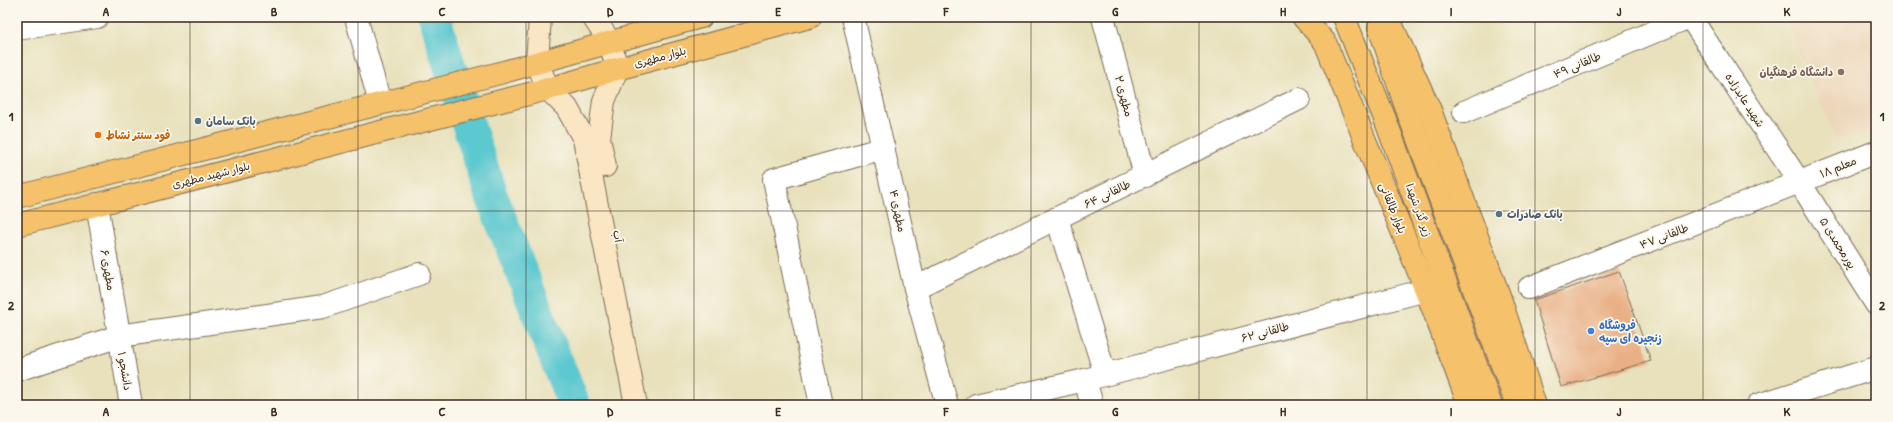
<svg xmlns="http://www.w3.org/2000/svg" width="1893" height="422" font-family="'Patrick Hand','Playpen Sans Arabic',sans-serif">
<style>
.built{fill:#edd7bb}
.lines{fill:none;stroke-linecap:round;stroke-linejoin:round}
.river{stroke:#5bc8cf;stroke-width:33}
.building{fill:#e9b085}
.street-casing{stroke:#786a55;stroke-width:24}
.secondary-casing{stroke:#786a55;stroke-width:24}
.primary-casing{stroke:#786a55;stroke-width:24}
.street{stroke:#fff;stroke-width:22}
.secondary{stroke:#fbe6c4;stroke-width:22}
.primary{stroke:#f5c16b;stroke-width:22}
.grid{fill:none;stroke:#3b2a1e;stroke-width:1;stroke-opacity:0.55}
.education-dot{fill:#8d6e63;stroke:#fbf7ec;stroke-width:1.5}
.service-dot{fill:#5c6f8a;stroke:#fbf7ec;stroke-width:1.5}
.food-dot{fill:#e8710a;stroke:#fbf7ec;stroke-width:1.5}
.shop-dot{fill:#3f7fe0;stroke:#fbf7ec;stroke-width:1.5}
.labels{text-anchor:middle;stroke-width:3.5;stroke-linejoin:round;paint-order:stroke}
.street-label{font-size:11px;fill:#3b2a1e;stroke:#fbf7ec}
.education-label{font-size:11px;font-weight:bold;fill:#785e54;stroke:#fbf7ec;text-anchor:end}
.service-label{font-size:11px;font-weight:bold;fill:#4e5e75;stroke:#fbf7ec;text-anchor:start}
.food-label{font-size:11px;font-weight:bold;fill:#c56008;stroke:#fbf7ec;text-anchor:start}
.shop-label{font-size:11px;font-weight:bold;fill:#366cbe;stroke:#fbf7ec;text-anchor:start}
.neatline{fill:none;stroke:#3b2a1e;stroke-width:1.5}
.grid-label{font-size:13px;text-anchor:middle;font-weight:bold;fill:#3b2a1e}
</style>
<rect width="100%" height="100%" fill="#fbf7ec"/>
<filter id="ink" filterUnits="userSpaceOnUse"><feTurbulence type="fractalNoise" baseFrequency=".025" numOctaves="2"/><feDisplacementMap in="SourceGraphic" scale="8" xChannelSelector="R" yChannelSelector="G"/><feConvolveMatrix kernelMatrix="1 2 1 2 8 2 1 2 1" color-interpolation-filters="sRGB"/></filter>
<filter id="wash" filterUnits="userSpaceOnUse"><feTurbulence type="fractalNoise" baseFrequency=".012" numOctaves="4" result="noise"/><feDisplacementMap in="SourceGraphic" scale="16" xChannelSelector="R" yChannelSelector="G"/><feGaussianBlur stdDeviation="0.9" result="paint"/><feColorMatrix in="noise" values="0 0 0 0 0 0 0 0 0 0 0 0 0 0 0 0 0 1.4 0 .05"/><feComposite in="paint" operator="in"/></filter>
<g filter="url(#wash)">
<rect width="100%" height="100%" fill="#e8e1bc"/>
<path class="built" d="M1784,17H1876V127L1836,140Z"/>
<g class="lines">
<path class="river" d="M434,17L491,195L574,405"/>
</g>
<g id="blocks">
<path class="building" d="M1619,271L1651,361L1561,387L1534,300Z"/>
</g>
</g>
<g filter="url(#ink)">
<use href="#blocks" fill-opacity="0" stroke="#786a55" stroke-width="1"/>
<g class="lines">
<g class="street-casing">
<g id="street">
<path d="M356,17L380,103"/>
<path d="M853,17L915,288L947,405"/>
<path d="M1103,17L1145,176"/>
<path d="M1690,17L1800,183L1876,304"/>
<path d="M17,29L97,17"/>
<path d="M1464,112L1689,17"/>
<path d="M97,204L131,405"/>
<path d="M1057,218L1105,374"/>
<path d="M915,288L1299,99"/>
<path d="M1529,288L1876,152"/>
<path d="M17,370L119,336L323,307L419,274"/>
<path d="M1085,380L1092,405"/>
<path d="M821,405L774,179L884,148"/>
<path d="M976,405L1085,380L1426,290"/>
<path d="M1758,405L1876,368"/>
</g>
</g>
<g class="secondary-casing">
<g id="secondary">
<path d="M540,17L537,62L548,89L567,108L584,139L636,405"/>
<path d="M593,17L610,42L617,69L604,101L599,138L605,166"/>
</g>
</g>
<g class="primary-casing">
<g id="primary">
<path d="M1303,17L1325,42L1426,290L1469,405"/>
<path d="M1344,17L1385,119L1491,405"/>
<path d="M1388,17L1430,110L1500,298L1535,405"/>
<path d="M1379,27L1407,110L1517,405"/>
<path d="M17,197L500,73L701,17"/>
<path d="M17,225L548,89L617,69L810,17"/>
</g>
</g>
<use href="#street" class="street"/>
<use href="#secondary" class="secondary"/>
<use href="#primary" class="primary"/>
</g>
</g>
<path class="grid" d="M190,17V405M358,17V405M526,17V405M694,17V405M862,17V405M1031,17V405M1199,17V405M1367,17V405M1535,17V405M1703,17V405M17,211H1876"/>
<circle class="education-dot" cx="1841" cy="72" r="4"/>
<g class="service-dot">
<circle cx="198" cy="121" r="4"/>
<circle cx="1499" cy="214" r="4"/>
</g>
<circle class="food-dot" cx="98" cy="135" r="4"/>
<circle class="shop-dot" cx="1591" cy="331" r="4"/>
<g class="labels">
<g class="street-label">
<text transform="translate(660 57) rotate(-15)" y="4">بلوار مطهری</text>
<text transform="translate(1577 65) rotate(-23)" y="4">طالقانی ۴۹</text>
<text transform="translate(1124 96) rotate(75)" y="4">مطهری ۲</text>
<text transform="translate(1745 100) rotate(57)" y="4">شهید عابدزاده</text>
<text transform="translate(1838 167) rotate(-22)" y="4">معلم ۱۸</text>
<text transform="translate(211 175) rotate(-14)" y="4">بلوار شهید مطهری</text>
<text transform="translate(1107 194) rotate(-26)" y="4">طالقانی ۶۴</text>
<text transform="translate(1393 208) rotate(68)" y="4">بلوار طالقانی</text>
<text transform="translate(1419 210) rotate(70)" y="4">زیر گذر شهدا</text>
<text transform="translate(898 211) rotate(78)" y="4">مطهری ۴</text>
<text transform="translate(618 236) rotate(79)" y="4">آب</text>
<text transform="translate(1664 236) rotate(-21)" y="4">طالقانی ۴۷</text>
<text transform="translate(1838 243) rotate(58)" y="4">پورمحمدی ۵</text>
<text transform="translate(108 270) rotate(80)" y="4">مطهری ۶</text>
<text transform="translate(1265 332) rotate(-15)" y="4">طالقانی ۶۲</text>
<text transform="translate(125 371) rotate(80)" y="4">دانشجو ۱</text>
</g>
<g class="education-label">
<text x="1833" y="76">دانشگاه فرهنگیان</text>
</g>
<g class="service-label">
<text x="206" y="125">بانک سامان</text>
<text x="1507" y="218">بانک صادرات</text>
</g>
<g class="food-label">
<text x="106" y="139">فود سنتر نشاط</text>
</g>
<g class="shop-label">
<text x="1599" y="329">فروشگاه<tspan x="1599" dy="13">زنجیره ای سپه</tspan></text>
</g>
</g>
<rect width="1893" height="422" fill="none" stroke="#fbf7ec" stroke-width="44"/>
<rect x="22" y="22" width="1849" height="378" class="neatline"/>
<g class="grid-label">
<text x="106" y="16">A</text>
<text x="274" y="16">B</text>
<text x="442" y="16">C</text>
<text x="610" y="16">D</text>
<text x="778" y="16">E</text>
<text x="946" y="16">F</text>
<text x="1115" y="16">G</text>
<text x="1283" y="16">H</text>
<text x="1451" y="16">I</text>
<text x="1619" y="16">J</text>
<text x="1787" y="16">K</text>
<text x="11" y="121">1</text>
<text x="1882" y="121">1</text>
<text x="11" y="310">2</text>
<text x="1882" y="310">2</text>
<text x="106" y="416">A</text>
<text x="274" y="416">B</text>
<text x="442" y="416">C</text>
<text x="610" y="416">D</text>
<text x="778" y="416">E</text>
<text x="946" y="416">F</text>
<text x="1115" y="416">G</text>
<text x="1283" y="416">H</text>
<text x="1451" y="416">I</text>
<text x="1619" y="416">J</text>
<text x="1787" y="416">K</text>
</g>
</svg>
